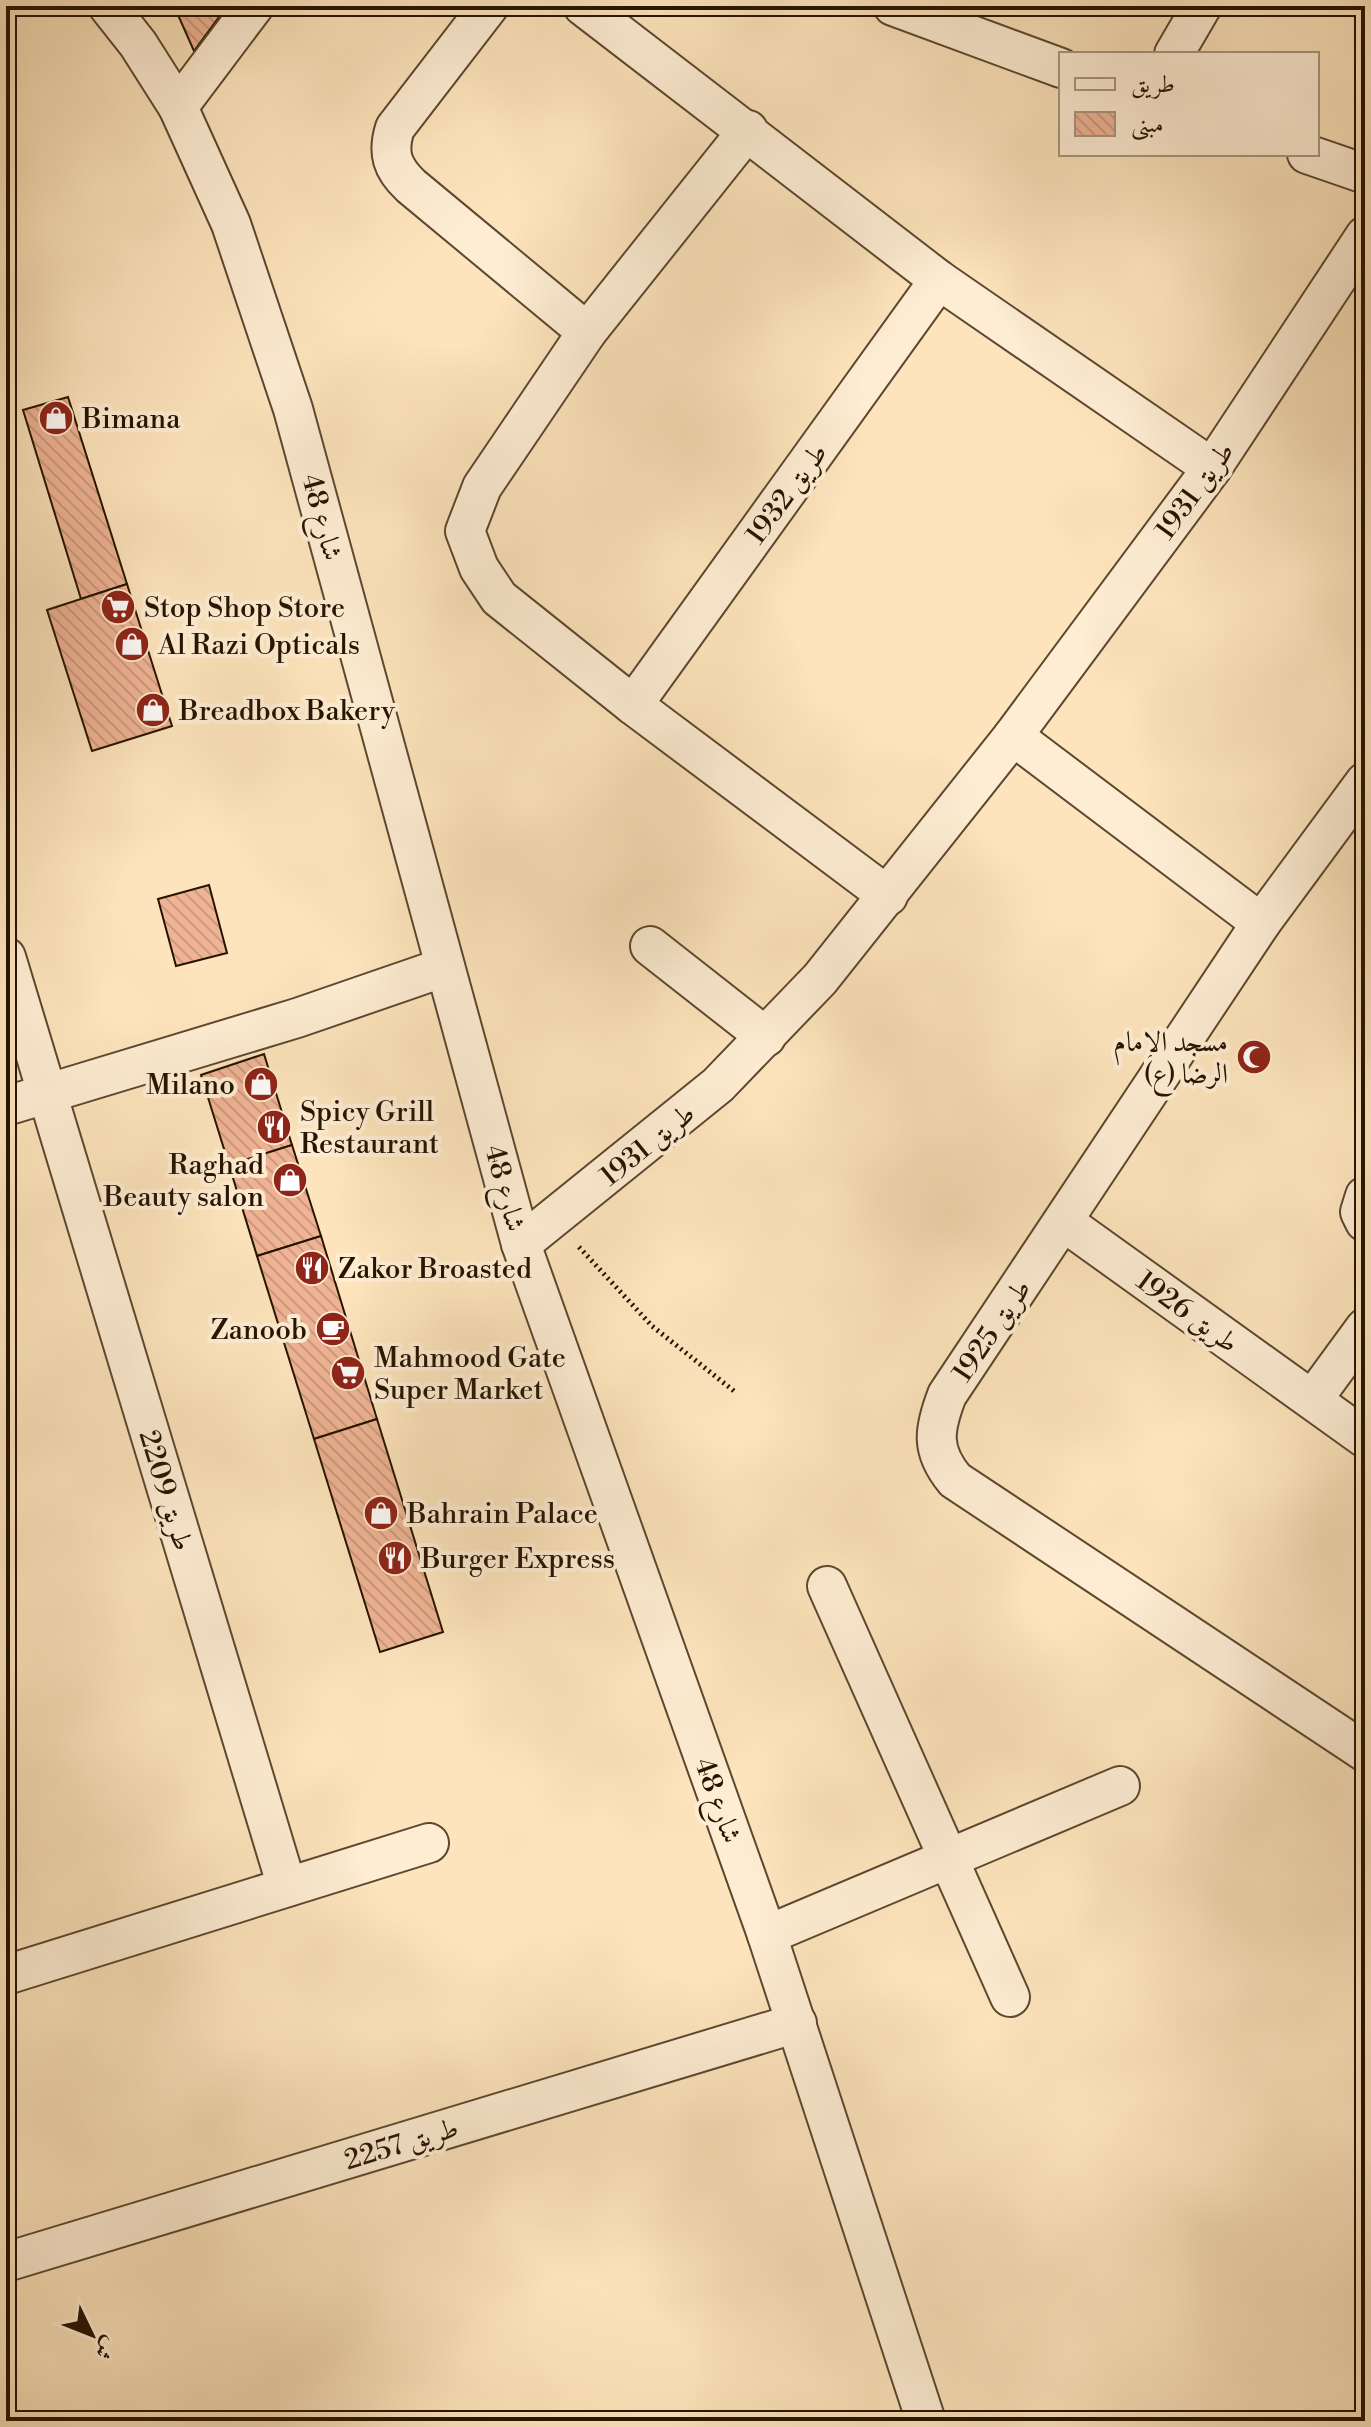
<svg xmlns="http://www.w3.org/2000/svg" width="1371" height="2427" font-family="'Libre Bodoni',Amiri,serif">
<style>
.building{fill:url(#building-back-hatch);stroke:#261300;stroke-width:2}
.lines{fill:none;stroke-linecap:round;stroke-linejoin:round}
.minor-casing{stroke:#5c472f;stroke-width:42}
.path{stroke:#261300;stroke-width:5;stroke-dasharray:2 4;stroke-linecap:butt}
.minor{stroke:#feedd3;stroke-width:38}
.labels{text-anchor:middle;stroke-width:8;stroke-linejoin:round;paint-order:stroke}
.poi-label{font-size:28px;fill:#261300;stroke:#feedd3;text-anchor:start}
.street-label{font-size:28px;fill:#261300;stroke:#feedd3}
</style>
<defs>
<pattern id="building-back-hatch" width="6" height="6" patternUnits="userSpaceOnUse" patternTransform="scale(2)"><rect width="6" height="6" fill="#efb495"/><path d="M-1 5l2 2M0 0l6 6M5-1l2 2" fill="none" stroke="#cd9a7f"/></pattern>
</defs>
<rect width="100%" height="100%" fill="#fde4bc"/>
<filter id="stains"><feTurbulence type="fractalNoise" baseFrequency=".0025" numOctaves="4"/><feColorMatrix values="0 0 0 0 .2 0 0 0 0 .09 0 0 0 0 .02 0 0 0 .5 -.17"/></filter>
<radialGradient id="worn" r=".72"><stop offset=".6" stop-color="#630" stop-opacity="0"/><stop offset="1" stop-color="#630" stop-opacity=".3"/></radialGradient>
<g class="building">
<path d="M174,6H227L194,51Z"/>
<path d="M68,397L127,584L81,599L23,410Z"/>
<path d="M127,584L172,726L92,751L47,610Z"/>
<path d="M209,885L227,953L176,966L158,899Z"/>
<path d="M264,1054L292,1145L229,1165L201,1075Z"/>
<path d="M292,1145L321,1236L257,1256L229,1165Z"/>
<path d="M321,1236L377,1419L314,1439L257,1256Z"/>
<path d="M377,1419L443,1632L380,1652L314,1439Z"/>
</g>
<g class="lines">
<g class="minor-casing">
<g id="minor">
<path d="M108,6L138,44L178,107L231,224L293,409L521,1244L767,1935L926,2421"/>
<path d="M489,6L395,128C387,153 392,168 411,186L587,332"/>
<path d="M583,6L939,280L1212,468"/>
<path d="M893,6L1061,68"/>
<path d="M1174,54L1202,6"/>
<path d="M178,107L254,6"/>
<path d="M748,130L587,332L482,487L465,531L479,568L499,598L633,705L888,896"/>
<path d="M1307,154L1365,174"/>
<path d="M633,705L939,280"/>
<path d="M1013,736L1261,923"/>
<path d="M1365,782L1261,923L947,1395C934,1429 930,1450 955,1480L1365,1752"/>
<path d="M650,946L766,1037"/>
<path d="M6,957L287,1887"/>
<path d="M6,1106L297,1018L445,967"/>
<path d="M1365,1196L1360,1212L1365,1222"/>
<path d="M1064,1222L1365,1438"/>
<path d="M521,1244L718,1085L820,979L1013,736L1212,468L1365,236"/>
<path d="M1313,1399L1365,1328"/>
<path d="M827,1586L1010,1997"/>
<path d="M767,1935L1120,1786"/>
<path d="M6,1975L429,1843"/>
<path d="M6,2262L797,2023"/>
</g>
</g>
<path class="path" d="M579,1247L652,1326L734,1391"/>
<use href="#minor" class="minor"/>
</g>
<defs>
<g id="shop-disc" transform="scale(1.8)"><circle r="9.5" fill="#8f2418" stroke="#feedd3"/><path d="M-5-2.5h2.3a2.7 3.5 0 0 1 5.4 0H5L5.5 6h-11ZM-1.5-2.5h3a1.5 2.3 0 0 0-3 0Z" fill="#fff"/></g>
<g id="supermarket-disc" transform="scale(1.8)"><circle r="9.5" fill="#8f2418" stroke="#feedd3"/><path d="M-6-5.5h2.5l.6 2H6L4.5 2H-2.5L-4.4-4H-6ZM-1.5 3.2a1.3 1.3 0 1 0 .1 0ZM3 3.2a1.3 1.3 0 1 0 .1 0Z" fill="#fff"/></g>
<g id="mosque-disc" transform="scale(1.8)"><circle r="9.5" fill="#8f2418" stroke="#feedd3"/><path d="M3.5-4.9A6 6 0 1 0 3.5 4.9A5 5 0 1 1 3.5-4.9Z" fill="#fff"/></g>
<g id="restaurant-disc" transform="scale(1.8)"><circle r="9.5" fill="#8f2418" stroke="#feedd3"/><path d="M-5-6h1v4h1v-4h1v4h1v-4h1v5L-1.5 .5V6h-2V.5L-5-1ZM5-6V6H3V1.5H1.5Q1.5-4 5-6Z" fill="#fff"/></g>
<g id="cafe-disc" transform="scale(1.8)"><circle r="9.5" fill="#8f2418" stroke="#feedd3"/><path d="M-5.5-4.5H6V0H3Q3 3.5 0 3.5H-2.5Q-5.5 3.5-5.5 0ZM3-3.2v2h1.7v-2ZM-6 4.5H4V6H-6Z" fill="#fff"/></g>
</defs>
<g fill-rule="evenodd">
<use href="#shop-disc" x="56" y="418"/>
<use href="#supermarket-disc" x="118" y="607"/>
<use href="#shop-disc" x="132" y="644"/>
<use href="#shop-disc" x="153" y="710"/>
<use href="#mosque-disc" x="1254" y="1057"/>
<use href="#shop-disc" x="261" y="1084"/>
<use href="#restaurant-disc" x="274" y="1127"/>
<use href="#shop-disc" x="290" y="1180"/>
<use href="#restaurant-disc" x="312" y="1268"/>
<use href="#cafe-disc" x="333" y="1329"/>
<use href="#supermarket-disc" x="348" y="1373"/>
<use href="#shop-disc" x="381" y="1513"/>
<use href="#restaurant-disc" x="395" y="1558"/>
</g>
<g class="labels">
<g class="poi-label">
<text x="82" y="428">Bimana</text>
<text x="144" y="617">Stop Shop Store</text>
<text x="158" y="654">Al Razi Opticals</text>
<text x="179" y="720">Breadbox Bakery</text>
<text x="1228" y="1051" text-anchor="end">مسجد الإمام<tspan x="1228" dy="32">الرضا (ع)</tspan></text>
<text x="235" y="1094" text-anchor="end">Milano</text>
<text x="300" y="1121">Spicy Grill<tspan x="300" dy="32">Restaurant</tspan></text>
<text x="264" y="1174" text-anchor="end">Raghad<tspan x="264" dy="32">Beauty salon</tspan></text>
<text x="338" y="1278">Zakor Broasted</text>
<text x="307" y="1339" text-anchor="end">Zanoob</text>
<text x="374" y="1367">Mahmood Gate<tspan x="374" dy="32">Super Market</tspan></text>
<text x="407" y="1523">Bahrain Palace</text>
<text x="421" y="1568">Burger Express</text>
</g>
<g class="street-label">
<text transform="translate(1194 490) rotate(-54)" y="10">طريق 1931</text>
<text transform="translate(786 493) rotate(-54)" y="10">طريق 1932</text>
<text transform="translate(323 517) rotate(75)" y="10">شارع 48</text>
<text transform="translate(647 1144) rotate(-39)" y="10">طريق 1931</text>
<text transform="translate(506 1188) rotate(75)" y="10">شارع 48</text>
<text transform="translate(1188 1311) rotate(36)" y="10">طريق 1926</text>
<text transform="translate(991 1330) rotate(-56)" y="10">طريق 1925</text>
<text transform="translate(167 1490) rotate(73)" y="10">طريق 2209</text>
<text transform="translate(719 1800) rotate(70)" y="10">شارع 48</text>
<text transform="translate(401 2143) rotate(-17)" y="10">طريق 2257</text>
</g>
</g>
<rect width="1371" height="2427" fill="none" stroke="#fde4bc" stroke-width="32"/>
<rect x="8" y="8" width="1355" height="2411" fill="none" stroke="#261300" stroke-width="4"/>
<rect x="16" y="16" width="1339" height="2395" fill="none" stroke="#261300" stroke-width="2"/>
<rect x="1059" y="52" width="260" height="104" fill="#feedd3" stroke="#a8967f" stroke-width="2"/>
<rect x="1075" y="78" width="40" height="12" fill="#feedd3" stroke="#a8967f" stroke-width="2"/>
<text x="1131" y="92" font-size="24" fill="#261300">طريق</text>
<rect x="1075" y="112" width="40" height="24" fill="url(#building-back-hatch)" stroke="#a8967f" stroke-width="2"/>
<text x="1131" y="132" font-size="24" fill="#261300">مبنى</text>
<g transform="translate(92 2335) rotate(133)" stroke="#feedd3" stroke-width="6" paint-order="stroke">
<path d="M0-6L14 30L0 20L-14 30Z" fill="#261300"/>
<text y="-12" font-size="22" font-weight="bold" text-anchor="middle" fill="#261300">ش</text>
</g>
<rect width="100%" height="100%" filter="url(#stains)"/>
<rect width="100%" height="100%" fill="url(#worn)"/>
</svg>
